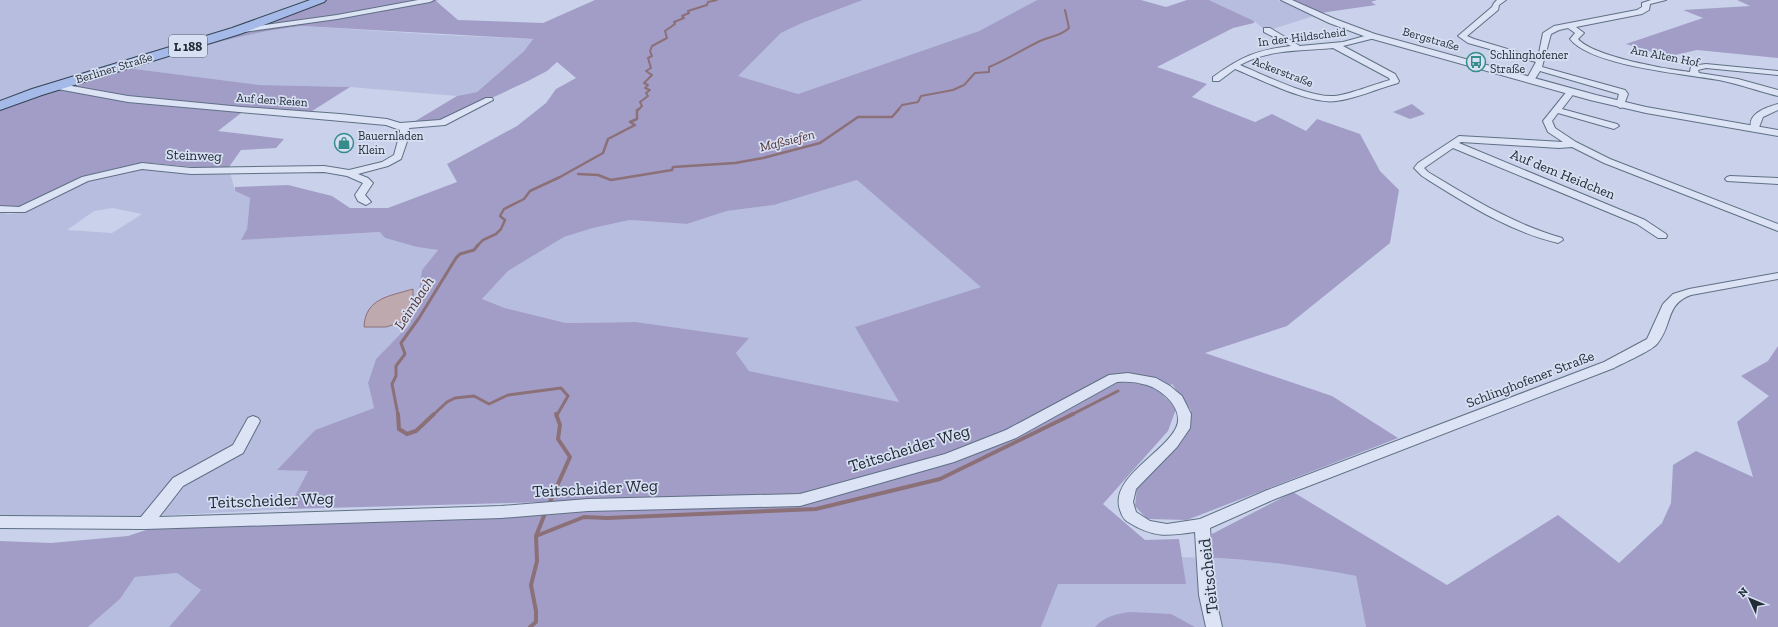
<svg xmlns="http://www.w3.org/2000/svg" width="1778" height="627" font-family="'Zilla Slab',serif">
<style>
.farmland{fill:#b7bdde;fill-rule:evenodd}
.green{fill:#a29dc7;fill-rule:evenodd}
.water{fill:#bea9af;stroke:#8c7077}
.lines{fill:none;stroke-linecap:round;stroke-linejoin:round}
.stream-far3{stroke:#8c7077;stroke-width:2}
.stream-far2{stroke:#8c7077;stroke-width:2.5}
.stream-far1{stroke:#8c7077;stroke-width:3}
.stream{stroke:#8c7077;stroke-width:4}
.minor-casing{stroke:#5f7084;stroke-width:2}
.tertiary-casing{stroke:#5f7084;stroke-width:2}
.primary-casing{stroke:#334352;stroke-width:2}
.minor{fill:#dbe3f5;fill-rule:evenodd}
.tertiary{fill:#dbe3f5;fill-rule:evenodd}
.primary{fill:#a5bae8;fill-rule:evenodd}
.labels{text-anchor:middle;stroke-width:3.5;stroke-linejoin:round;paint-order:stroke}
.far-street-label{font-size:12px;fill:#212c36;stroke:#d7dff2}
.far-poi-label{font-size:12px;fill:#212c36;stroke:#d7dff2;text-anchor:start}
.shield{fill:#d7dff2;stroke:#58626e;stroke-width:1}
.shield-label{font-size:13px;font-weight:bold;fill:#212c36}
.far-water-label{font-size:13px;font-style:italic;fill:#543234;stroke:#d7dff2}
.street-label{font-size:14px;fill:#212c36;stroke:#d7dff2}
.water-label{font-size:15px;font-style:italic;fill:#543234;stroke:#d7dff2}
.near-street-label{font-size:17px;fill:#212c36;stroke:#d7dff2}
</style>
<rect width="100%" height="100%" fill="#c9d2ea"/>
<g class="farmland">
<path d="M0,0H310L248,24L235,26L163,48L0,102Z"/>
<path d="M863,0H1037L979,31L798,94L737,76L781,33L802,23Z"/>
<path d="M1209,0H1278L1314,16L1266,31L1254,21Z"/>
<path d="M302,26L441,35L533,39L524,51L477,92L457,96L350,87L260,85L126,68L237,36L273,29Z"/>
<path d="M139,168L230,172L235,191L250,198L247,229L242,240L381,232L385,238L417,247L438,250L422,270L418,296L410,324L376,359L368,383L374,408L315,430L278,469L308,471L288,509L94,519L0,516V212L8,214L22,213L71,186L102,175ZM112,208L142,214L112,233L67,230L94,211Z"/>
<path d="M857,180L982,287L856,327L899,402L749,371L736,353L748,338L636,322L566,323L505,308L482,299L508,271L564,237L593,228L630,220L687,224L727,211L774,205Z"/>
<path d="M1182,557L1249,560L1299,566L1356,576L1366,627H1041L1057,584H1185Z"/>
<path d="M177,573L201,590L169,627H88L120,599L135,577Z"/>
</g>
<g class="green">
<path d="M327,0H438L436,1L458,20L543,23L595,0H863L802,23L781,33L738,76L798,94L979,31L1037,0H1141L1166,7L1187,0H1209L1254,21V23L1233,28L1157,67L1207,84L1192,97L1255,122L1272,114L1306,131L1317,119L1360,134L1380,171L1399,190L1390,243L1287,326L1205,353L1332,396L1398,438L1187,520L1147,519L1135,506L1137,487L1190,429L1191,410L1172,384L1159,391L1176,409L1168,431L1103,504L1145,540L1179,539L1186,584H1058L1041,627H169L201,590L177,573L135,577L120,599L88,627H0V541L51,543L128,536L152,528L545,515L549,502L288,509L308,471L277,470L315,430L374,408L368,383L376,359L410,324L418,296L422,270L438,250L417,247L385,238L380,232L241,240L247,229L250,198L235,191V187L288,185L332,196L350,208H388L457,182L447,164L517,126L546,103L556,89L576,78L557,62L547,71L528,81L440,122L412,123L457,96L477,92L524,51L533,39L302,26C242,32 185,52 127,68L260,85L350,87L309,113L245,110L218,131L284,139L276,148L241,150L229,167H193L151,163L101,172L68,184L24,207H0V110L13,104L249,29ZM857,180L981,287L855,327L899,402L749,371L736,353L749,338L636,322L566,323L505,308L482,299L508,271L564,237L593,228L630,220L687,224L727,211L774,205Z"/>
<path d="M1290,0H1377L1371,2L1376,5L1320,13Z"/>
<path d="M1737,0H1778V58L1697,50L1675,55L1652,52L1626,44L1703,18L1683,10L1750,6Z"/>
<path d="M1412,104L1425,114L1410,119L1393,112Z"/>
<path d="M1778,346V627H1366L1356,576C1308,567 1261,560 1213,558L1212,534L1293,492L1447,585L1558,515L1619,563L1662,523L1671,503L1673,465L1696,451L1753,477L1737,422L1769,396L1741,376L1768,361Z"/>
<path d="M1130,612L1171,614L1195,627H1095C1105,616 1116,614 1130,612Z"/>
</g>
<path class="water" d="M413,289V302L405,321L386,327H364C365,298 390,296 413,289Z"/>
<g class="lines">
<g class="stream-far3">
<path d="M638,110L642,106L640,102L648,96L646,93L650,90L645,88L648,85L644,83L652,75L646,71L651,68L648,58L652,56L650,51L652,46L667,38L665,31L675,24L674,22L684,18L682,16L689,13L688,11L707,5L708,2L717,0"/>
<path d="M898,110L902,105L918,102L921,96L953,90L964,85L975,73L989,72V67C1007,60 1023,49 1040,41C1051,36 1061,36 1069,28L1065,10"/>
</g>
<g class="stream-far2">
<path d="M578,174L598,175L611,180L672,170L673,167L735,163L763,158L820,143L858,117H892L899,109"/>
<path d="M477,246L483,240L496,234L501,229L505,220L500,216L504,209L524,199L530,191L560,177L603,153L608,139L635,125L630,122L637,119V110L639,109"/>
</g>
<g class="stream-far1">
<path d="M398,415L392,384L396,376V366L405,354L401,343L419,318L456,258L460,254L474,250L478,245"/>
<path d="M433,415L447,402L455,398L474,396L489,404L508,395L561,388L568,396L557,415"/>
<path d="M1071,415L1118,391"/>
</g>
<g class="stream">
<path d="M398,414L399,429L407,434L416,431L434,414"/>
<path d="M549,504L570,457L558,439L560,425L556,414"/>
<path d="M536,536L584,517L607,518L816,509L940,479L1073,414"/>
<path d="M530,627L536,622V611L531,585L537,561L536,536L546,511"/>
</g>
<g class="minor-casing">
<g id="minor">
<path d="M418,0H434L430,2L337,19L237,33L233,31L237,29L337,15Z"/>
<path d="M1497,0H1506L1499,5L1498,10L1467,36L1474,39L1538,58L1543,33L1554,26L1637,10L1642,7V3L1651,0H1666L1650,4L1649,10L1642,14L1576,27L1584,33L1578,39C1594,57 1666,69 1690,72L1691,66L1706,64L1778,71V75L1706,68L1698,70L1699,73L1738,79L1778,90V96C1758,91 1739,84 1719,80C1685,74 1591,66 1570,39L1575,33L1568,28L1559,30L1551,34L1542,67L1625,90L1628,94L1623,107L1620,108L1616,105L1619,94L1540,71L1533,82H1527L1526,80L1536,62L1468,43L1458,36L1492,7L1494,3Z"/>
<path d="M1264,28H1270L1300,46L1343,42L1372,34H1375V38L1343,46L1395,74L1399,81L1398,83C1379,88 1355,99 1336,101C1310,105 1260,79 1235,69L1219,81H1213V77C1241,57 1256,50 1291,46L1264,32ZM1333,48L1389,78L1390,80C1375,84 1348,95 1334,96C1310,98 1264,75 1240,65C1268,49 1302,51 1333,48Z"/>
<path d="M55,83L128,96L242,107L340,114L387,119L400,123L440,120L486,98H492L493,100L445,125L409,128L410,133L401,159L388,166L358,174L368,178L373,183L365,195L371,202L366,205L358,201L355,195L363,183L347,176L324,172L191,174L142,169L88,181L25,212H0V206L19,207L82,177L142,163L191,168L324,166L349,170L382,162L394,155L400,133V130L386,125L128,102L52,88V84Z"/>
<path d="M1571,89L1575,92L1562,109L1617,124L1619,126L1614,129L1558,113L1552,121L1555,128L1576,142L1610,159L1778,224V231L1604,163L1572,147L1559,148L1461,142L1459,143L1645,220L1666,234L1667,236L1666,238H1658L1637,224L1453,148L1424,168L1428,172C1471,198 1513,224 1562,238L1563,240L1558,243C1508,231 1465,203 1422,176L1414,168L1418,163L1459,136L1563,142L1548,132L1543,121L1568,90Z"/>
<path d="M1778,104V110L1763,117L1758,130H1752C1745,114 1767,107 1778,104Z"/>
<path d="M1730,176L1778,178V184L1727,181L1725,179L1727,177Z"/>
<path d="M1778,273V279L1691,295C1665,304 1673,325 1657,344C1651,351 1623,363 1614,368L1275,499L1210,528L1215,595L1222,627H1206L1199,595L1195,532C1167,536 1153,538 1128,522C1123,519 1122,515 1120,510C1109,478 1163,454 1176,428C1185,410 1163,390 1147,385C1137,382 1127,381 1117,382L1016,438L954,462L800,506L588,511L501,518L145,529L0,528V516L141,517L173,478L233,445L248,418L253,416L258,418L260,421L243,453L183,486L159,517L501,506L588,499L800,494L945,454L1006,430L1109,375L1128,373L1156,378L1170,386L1182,396L1191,414L1190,428L1188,431L1177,447L1136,489L1133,502L1136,512L1150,521L1167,524L1200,519L1265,491L1604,362L1647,339L1663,304L1673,294L1689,289Z"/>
</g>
</g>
<g class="tertiary-casing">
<path id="tertiary" d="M1281,0H1292L1335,19L1375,34L1596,95L1646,107L1778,130V136L1646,113L1590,100L1369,38L1329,23Z"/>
</g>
<g class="primary-casing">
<path id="primary" d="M310,0H326L324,2L240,34L42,95L0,110V101L32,89L232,28Z"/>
</g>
<use href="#minor" class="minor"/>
<use href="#tertiary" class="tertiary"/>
<use href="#primary" class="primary"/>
</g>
<defs>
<g id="bus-ring" transform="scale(1)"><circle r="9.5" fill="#d7dff2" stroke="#368c8b" stroke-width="1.5"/><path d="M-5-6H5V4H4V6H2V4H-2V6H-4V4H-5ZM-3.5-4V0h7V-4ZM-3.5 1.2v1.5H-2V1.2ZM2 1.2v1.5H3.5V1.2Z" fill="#368c8b"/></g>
<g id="shop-ring" transform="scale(1)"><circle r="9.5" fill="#d7dff2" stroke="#368c8b" stroke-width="1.5"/><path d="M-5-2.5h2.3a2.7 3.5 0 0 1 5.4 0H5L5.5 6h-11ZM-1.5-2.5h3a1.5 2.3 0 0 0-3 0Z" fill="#368c8b"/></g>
</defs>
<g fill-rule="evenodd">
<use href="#bus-ring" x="1476" y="62"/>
<use href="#shop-ring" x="344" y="143"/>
</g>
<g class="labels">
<g class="far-street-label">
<text transform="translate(1302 37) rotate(-7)" y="4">In der Hildscheid</text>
<text transform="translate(1431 39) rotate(16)" y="4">Bergstraße</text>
<text transform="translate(1665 56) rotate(11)" y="4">Am Alten Hof</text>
<text transform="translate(114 68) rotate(-17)" y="4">Berliner Straße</text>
<text transform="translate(1283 72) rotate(21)" y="4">Ackerstraße</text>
<text transform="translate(272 100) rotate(4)" y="4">Auf den Reien</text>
</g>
<g class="far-poi-label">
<text x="1490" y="59">Schlinghofener<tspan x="1490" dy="14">Straße</tspan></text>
<text x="358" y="140">Bauernladen<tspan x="358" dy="14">Klein</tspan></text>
</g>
<rect class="shield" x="169" y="35" width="38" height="22" rx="3"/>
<g class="shield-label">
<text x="188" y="51">L 188</text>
</g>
<g class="far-water-label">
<text transform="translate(787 140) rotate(-14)" y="5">Maßsiefen</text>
</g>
<g class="street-label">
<text transform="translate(194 155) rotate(2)" y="5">Steinweg</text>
<text transform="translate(1563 174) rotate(22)" y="5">Auf dem Heidchen</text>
<text transform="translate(1530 379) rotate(-21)" y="5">Schlinghofener Straße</text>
</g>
<g class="water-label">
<text transform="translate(414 303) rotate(-57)" y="5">Leimbach</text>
</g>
<g class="near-street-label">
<text transform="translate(909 448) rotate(-17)" y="6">Teitscheider Weg</text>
<text transform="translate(595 488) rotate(-3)" y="6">Teitscheider Weg</text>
<text transform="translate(271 500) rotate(-2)" y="6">Teitscheider Weg</text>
<text transform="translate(1208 576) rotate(-96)" y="6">Teitscheid</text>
</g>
</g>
<g transform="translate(1750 599) rotate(314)" stroke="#d7dff2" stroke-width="3" paint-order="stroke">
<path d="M0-3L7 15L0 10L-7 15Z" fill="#212c36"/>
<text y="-6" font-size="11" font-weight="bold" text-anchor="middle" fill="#212c36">N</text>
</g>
</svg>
